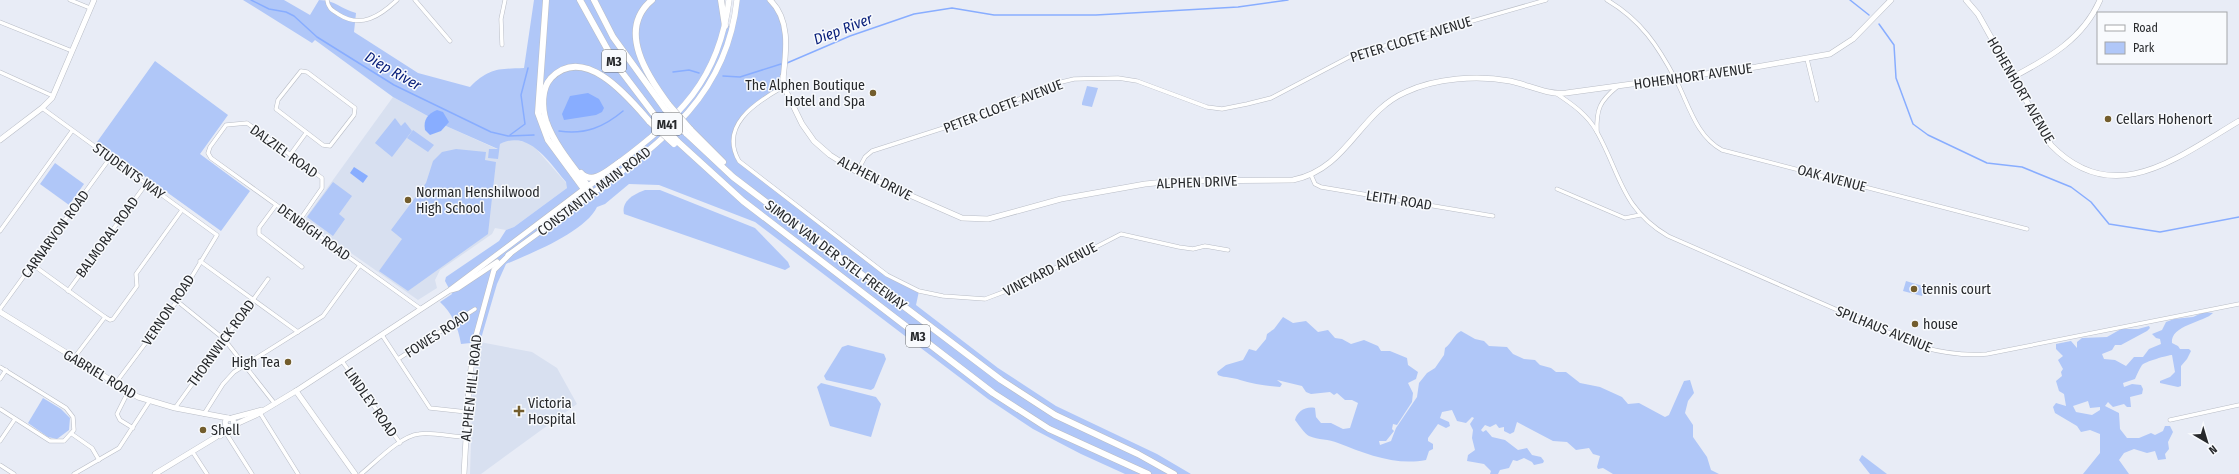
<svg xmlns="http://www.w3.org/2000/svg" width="2239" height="474" font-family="'Fira Sans Condensed',sans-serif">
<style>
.built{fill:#d8e0f0}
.green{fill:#b0c7f8;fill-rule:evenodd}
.water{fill:#88adff}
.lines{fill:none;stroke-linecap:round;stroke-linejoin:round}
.stream{stroke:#88adff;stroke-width:1.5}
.street-casing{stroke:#b9bdc6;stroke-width:4.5}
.secondary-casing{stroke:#b9bdc6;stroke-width:6}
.primary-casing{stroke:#b9bdc6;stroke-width:6}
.highway-casing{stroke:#b9bdc6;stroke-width:7}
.street{stroke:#fff;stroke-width:3.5}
.secondary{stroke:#fff;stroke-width:5}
.primary{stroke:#fff;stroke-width:5.5}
.highway{stroke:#fff;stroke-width:6}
.highway-bridge-casing{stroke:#b9bdc6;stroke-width:7;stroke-linecap:butt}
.highway-bridge{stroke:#fff;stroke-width:6}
.poi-dot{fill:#735d2d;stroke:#f8fafd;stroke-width:1.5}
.labels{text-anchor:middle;stroke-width:3;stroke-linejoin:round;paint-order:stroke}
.shield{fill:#f8fafd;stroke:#66686b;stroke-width:1}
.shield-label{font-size:13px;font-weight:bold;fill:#27292c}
.street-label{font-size:14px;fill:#27292c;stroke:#f8fafd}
.poi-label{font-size:14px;fill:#27292c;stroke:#f8fafd;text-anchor:start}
.water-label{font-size:15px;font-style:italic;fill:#071e7a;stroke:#f8fafd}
</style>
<rect width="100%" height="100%" fill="#e8ecf6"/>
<g class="built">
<path d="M393,97L446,126L499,150L500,144L510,139L531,143L567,184V188L514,227L506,230L495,228L492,234L440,270L435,280L437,288L418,300L304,220Z"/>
<path d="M480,342L532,352L557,368L577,404L481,474H470L473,382Z"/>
</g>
<g class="green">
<path d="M243,0H284L310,15L319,0C335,0 341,9 356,13L354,32L418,73L470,87C489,68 498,69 524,68L534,0H721L725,26H733L737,0H770L785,27L782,87L740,119L733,143L739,161L887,275L919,291L916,305L998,368L1056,406L1157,454L1191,474H1125L1081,454L1033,429L988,399L755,222L659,185L629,184L605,204L597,207C585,232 532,253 506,264L497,284L480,342L461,344C458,326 452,313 440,302L452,294L445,281L446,277L499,241L506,230L514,227L567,188L566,182C549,162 529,129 500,144L498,159L488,158L489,149H498L446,126L393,97L315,40L312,43Z"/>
<path d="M155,61L228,115L200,154L250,191L221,231L97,142Z"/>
<path d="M1087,86L1098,88L1092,107L1082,105V103Z"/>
<path d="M395,118L401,126L405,122L412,131L392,157L375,143Z"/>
<path d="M413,130L434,145L428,152L407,138Z"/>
<path d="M456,149L486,152L485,160L496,162L488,234L408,291L379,271L402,239L391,230L426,183L433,161L442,152Z"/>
<path d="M55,163L84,184L69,205L40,184Z"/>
<path d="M333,182L352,196L339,214L345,219L333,236L307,217Z"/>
<path d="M645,190H660L755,228L788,262L790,267L785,270L624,214C621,201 634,194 645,190Z"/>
<path d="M1906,281L1926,287L1922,296L1903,291Z"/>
<path d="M2204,312L2213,313C2205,322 2170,325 2172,343L2178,346L2180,349H2189L2191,351L2187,359L2181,366V386L2178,387L2160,383V381L2170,377L2175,372L2172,355C2168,355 2144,362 2142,365C2139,370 2137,374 2135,379L2123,383L2124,387L2132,384L2141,385L2143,389L2142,394L2130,397L2131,407H2127L2124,404L2113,407L2108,402L2105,406L2119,413L2120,429L2127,438H2139L2151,433L2155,435L2163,431L2165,426H2170L2173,432L2168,442L2169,449L2165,454L2166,459L2158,460L2155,451L2147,453L2134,449L2124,453L2119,460L2129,474H2083L2100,453V434L2090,430L2081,432L2077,426L2055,413L2053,407L2056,403L2066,406L2064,394L2059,391L2056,381L2062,376L2061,372L2063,369L2058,360L2063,356L2056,349V344L2071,341L2077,348V342L2082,338L2107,337L2121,329H2138L2149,326L2150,328L2147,331L2121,345H2115L2112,350L2102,354L2104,359L2115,360L2126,366L2134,357H2143L2149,349L2161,344L2160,339L2156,338L2152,334L2162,330L2166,322L2174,319L2193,317ZM2088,401L2090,408L2100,407V410L2092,415L2076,412L2073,406Z"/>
<path d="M1283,317L1293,323L1306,321L1318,332L1328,330L1335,338L1342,339L1351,344L1364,340L1378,346L1381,351H1390L1407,358L1408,365L1418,372L1416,379L1408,383L1413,393L1412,402L1397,425L1393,424L1392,429L1394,431L1386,441H1379L1380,445L1391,441L1396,428L1417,397L1419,383L1427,373L1435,368L1444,355L1445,348C1452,343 1454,334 1461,331L1475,339L1484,341L1489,346L1507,347L1513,354L1524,359L1535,360L1540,365L1551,368L1556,372H1566L1580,383L1600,387L1622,397L1628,404L1639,403L1665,417L1669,415L1684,381L1690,380L1694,393L1688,401L1685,413L1693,425V437L1707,457L1711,470L1719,474H1613L1603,468L1598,469L1597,467L1600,456L1593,454L1589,448L1576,450L1567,442L1553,441L1517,422L1514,432L1510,434L1504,431V427L1499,428L1496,424L1490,427L1485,425L1481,430L1483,432L1486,430L1492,437L1505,440L1518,450L1527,448L1532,455L1541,457L1544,461L1543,463L1534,465L1532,462L1524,458L1517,461L1513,460L1509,468L1500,470L1498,474H1490L1491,471L1484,464L1467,461L1468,455L1475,450L1472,438L1473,430L1470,424L1474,418L1472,417L1466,423L1457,421L1452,410L1442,412L1440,418L1449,422L1450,426L1446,428L1438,424L1428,438V441L1433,444V449L1429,451L1426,460C1396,466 1366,454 1338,443C1329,439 1318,440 1309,436C1304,433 1299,425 1295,420C1297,412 1305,406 1315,408L1316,417L1321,423H1331L1343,429L1350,428L1358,403L1352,400H1345L1337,393L1334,395L1330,392L1311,394L1306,392L1302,386L1277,380L1282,384L1280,387C1266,386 1254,384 1240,380C1233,377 1225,378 1218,375L1217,372L1226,365L1243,360L1249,349L1256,351L1266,339L1267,334L1274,329Z"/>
<path d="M848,345L884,354L886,359L874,388L871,390L826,380L824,376L842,347Z"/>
<path d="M821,383L876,397L881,404L871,437L830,426L817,387Z"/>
<path d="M43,398L61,409L70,418L69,430L57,439L48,437L28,423Z"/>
<path d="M1862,455L1887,474H1870L1859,460Z"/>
</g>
<g class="water">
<path d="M588,93L599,99L604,108L602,112L596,115L564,120L562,114L570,96Z"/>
<path d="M437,110L443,112L449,122L441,131L430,135L425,130C423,119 428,114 437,110Z"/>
<path d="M354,167L368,176L363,183L350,173Z"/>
</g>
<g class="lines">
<g class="stream">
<path d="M251,0L269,9L286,12L294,16L317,37L394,85L491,132L508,136L534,135"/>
<path d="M1850,0L1869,15"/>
<path d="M1879,24L1894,45L1896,78L1913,124L1928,135L1987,163L2022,167L2071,187L2091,202L2109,224L2160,232L2239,217"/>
<path d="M787,63L850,36L914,14L952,8L994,15H1096L1238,7L1288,0"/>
<path d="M673,72L689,70L699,73"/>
<path d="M723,76L740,77L781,64"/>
<path d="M559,131C585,135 604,127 623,111"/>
<path d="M510,135L525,124L521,95L528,68"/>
</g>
<g class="street-casing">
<g id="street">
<path d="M70,0L90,8"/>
<path d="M327,0C328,8 332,10 338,14C361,29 380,16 397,0"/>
<path d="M415,0L450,41"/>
<path d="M1607,0C1641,20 1658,46 1676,80C1689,105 1696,136 1722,150L2027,229"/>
<path d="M0,22L72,51"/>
<path d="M502,45L501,19L505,0"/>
<path d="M1807,59L1817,100"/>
<path d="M301,71L307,72L355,108L354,115L330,146L323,145L276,109L278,100Z"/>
<path d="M0,72L53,96"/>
<path d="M781,88C755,103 719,126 739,161L887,275L919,291L943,296L985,299L1022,285L1121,234L1179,247L1193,249L1205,246L1228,250"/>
<path d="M1557,94C1572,104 1588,115 1597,132C1621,175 1621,208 1668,236L1922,347C1944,353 1965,356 1987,354L2239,304"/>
<path d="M42,108L217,235L177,301L115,384"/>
<path d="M1597,132C1596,109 1600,101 1617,87"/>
<path d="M290,155L306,133"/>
<path d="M857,172L865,157L872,151L981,116L1053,84L1074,79L1118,78L1137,81L1207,107L1222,109L1247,104L1271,98L1353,55L1546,0"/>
<path d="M1311,175L1315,184L1321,187L1493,216"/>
<path d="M1557,189L1625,218L1640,215"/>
<path d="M276,205L259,228V234L302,267"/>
<path d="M299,221L322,188V178L247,123L226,125L210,147L208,153L211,158L421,309"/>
<path d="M0,231L72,131"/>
<path d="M200,261L298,332"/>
<path d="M33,265L105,317"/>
<path d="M68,291L146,184"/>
<path d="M177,301L224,339L275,404"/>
<path d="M0,309L110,158"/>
<path d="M382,335L430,408L467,412"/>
<path d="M74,358L105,317L110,320L113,319L137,286L136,274L182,210"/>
<path d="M398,359L475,309"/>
<path d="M342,361L400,443"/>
<path d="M0,367L66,408L73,417L74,430L64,441H50L0,409"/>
<path d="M0,379L6,370"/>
<path d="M128,392L117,414L120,420L133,428"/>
<path d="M175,408L268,279"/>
<path d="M260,413L298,474"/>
<path d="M204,414L223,384L234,372L323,316L360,265"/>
<path d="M2170,420L2239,405"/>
<path d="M226,433L252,474"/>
<path d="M72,434L92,448L99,460"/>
<path d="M0,441L15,419"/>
<path d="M192,451L207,474"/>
<path d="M0,465L14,474"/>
<path d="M74,474L119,448L149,402"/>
<path d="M361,474C376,462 400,436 419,434C434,432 451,437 465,437"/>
</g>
</g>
<g class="secondary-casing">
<g id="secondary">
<path d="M770,0C791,20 786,52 783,79"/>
<path d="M1966,0L1978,14L2051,145C2114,210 2178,157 2239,121"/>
<path d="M783,76L784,87L802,124L814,141L830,155L857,172L962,218L988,219L1061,199L1145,184L1175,181L1293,180C1348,169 1359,112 1406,92C1436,78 1477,75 1510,81C1529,85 1547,95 1566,93L1756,67L1830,54L1853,39L1891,0"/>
<path d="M2013,77C2049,58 2083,39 2100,0"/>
<path d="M0,140L42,108L52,98L94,0"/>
<path d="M508,255L589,196"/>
<path d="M451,290L458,288L497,262"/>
<path d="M0,312L138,397L175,408L228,418"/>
<path d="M296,391L355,474"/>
<path d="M232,418L262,410"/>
<path d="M234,425L256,415L296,391L450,290L584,189"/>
<path d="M220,436L234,425L233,419L228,418L225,422L226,426L232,427"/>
<path d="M155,474L216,437L226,426"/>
<path d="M464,474L469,385L474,343L494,270L510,254"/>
</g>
</g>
<g class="primary-casing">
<g id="primary">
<path d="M617,164C679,117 719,81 729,0"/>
<path d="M586,188L603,175"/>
<path d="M590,195C662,142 727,96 737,0"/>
</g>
</g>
<g class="highway-casing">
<g id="highway">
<path d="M546,0L538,113L548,140L589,196"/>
<path d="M580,0L615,63L656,117"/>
<path d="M594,0L613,37L665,109"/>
<path d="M652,0C616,30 648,77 669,105"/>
<path d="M721,0L725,26"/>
<path d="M690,129L723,162"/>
<path d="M686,133L733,177L1001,380L1055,415L1138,454L1174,474"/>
<path d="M677,141L743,201L993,393L1049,429L1148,474"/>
<path d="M581,173C593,186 609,169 620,162"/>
<path d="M593,193C577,171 555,147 546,121C542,108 541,89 551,78C585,43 630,99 650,122"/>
</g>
</g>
<use href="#street" class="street"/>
<use href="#secondary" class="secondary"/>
<use href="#primary" class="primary"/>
<use href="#highway" class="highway"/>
<g class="highway-bridge-casing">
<g id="highway-bridge">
<path d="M669,105L690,129"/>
<path d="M665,109L686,133"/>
<path d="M656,117L677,141"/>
<path d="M650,122L674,144"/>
</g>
</g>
<use href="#highway-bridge" class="highway-bridge"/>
</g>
<g class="poi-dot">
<circle cx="873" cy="93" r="4"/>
<circle cx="2108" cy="119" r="4"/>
<circle cx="408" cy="200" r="4"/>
<circle cx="1914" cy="289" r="4"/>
<circle cx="1915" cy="324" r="4"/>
<circle cx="288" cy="362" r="4"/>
<path d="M517 405h4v4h4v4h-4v4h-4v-4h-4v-4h4z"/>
<circle cx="203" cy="430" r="4"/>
</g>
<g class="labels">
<g class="shield">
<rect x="602" y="50" width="24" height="22" rx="3"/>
<rect x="652" y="113" width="30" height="22" rx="3"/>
<rect x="906" y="325" width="24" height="22" rx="3"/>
</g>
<g class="shield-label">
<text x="614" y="66">M3</text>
<text x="667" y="129">M41</text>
<text x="918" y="341">M3</text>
</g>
<g class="street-label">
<text transform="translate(1411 39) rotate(-17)" y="5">PETER CLOETE AVENUE</text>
<text transform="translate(1693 76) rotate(-8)" y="5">HOHENHORT AVENUE</text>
<text transform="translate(2021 90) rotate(60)" y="5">HOHENHORT AVENUE</text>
<text transform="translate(1003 106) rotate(-21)" y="5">PETER CLOETE AVENUE</text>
<text transform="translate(284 151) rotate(36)" y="5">DALZIEL ROAD</text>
<text transform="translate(129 171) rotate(36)" y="5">STUDENTS WAY</text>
<text transform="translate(875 178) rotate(27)" y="5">ALPHEN DRIVE</text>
<text transform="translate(1832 178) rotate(15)" y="5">OAK AVENUE</text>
<text transform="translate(1197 182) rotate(-2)" y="5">ALPHEN DRIVE</text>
<text transform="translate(594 191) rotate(-37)" y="5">CONSTANTIA MAIN ROAD</text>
<text transform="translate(1399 200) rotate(9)" y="5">LEITH ROAD</text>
<text transform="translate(314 232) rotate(36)" y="5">DENBIGH ROAD</text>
<text transform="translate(55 234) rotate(-54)" y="5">CARNARVON ROAD</text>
<text transform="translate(107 237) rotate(-54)" y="5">BALMORAL ROAD</text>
<text transform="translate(836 255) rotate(37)" y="5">SIMON VAN DER STEL FREEWAY</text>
<text transform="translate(1050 269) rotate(-27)" y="5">VINEYARD AVENUE</text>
<text transform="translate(168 310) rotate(-56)" y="5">VERNON ROAD</text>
<text transform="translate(1884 329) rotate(22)" y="5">SPILHAUS AVENUE</text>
<text transform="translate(437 334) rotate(-33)" y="5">FOWES ROAD</text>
<text transform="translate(221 343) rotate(-54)" y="5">THORNWICK ROAD</text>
<text transform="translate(100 374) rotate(31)" y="5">GABRIEL ROAD</text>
<text transform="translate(471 388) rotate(-84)" y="5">ALPHEN HILL ROAD</text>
<text transform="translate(371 402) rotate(55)" y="5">LINDLEY ROAD</text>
</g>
<g class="poi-label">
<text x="865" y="90" text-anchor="end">The Alphen Boutique<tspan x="865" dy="16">Hotel and Spa</tspan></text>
<text x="2116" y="124">Cellars Hohenort</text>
<text x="416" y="197">Norman Henshilwood<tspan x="416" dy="16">High School</tspan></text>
<text x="1922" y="294">tennis court</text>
<text x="1923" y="329">house</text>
<text x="280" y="367" text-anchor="end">High Tea</text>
<text x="528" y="408">Victoria<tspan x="528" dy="16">Hospital</tspan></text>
<text x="211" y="435">Shell</text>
</g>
<g class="water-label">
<text transform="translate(843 29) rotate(-21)" y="5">Diep River</text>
<text transform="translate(393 71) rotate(30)" y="5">Diep River</text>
</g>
</g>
<rect x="2097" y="12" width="130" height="52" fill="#f8fafd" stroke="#a4a6a9"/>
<rect x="2105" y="25" width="20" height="6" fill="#ffffff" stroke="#a4a6a9"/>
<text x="2133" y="32" font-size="12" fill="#27292c">Road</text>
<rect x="2105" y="42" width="20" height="12" fill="#b0c7f8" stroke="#a4a6a9"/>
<text x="2133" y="52" font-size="12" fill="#27292c">Park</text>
<g transform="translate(2207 442) rotate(142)" stroke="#f8fafd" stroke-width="3" paint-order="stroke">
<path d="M0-3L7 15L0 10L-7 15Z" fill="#27292c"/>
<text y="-6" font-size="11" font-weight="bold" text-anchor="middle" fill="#27292c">N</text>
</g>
</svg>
